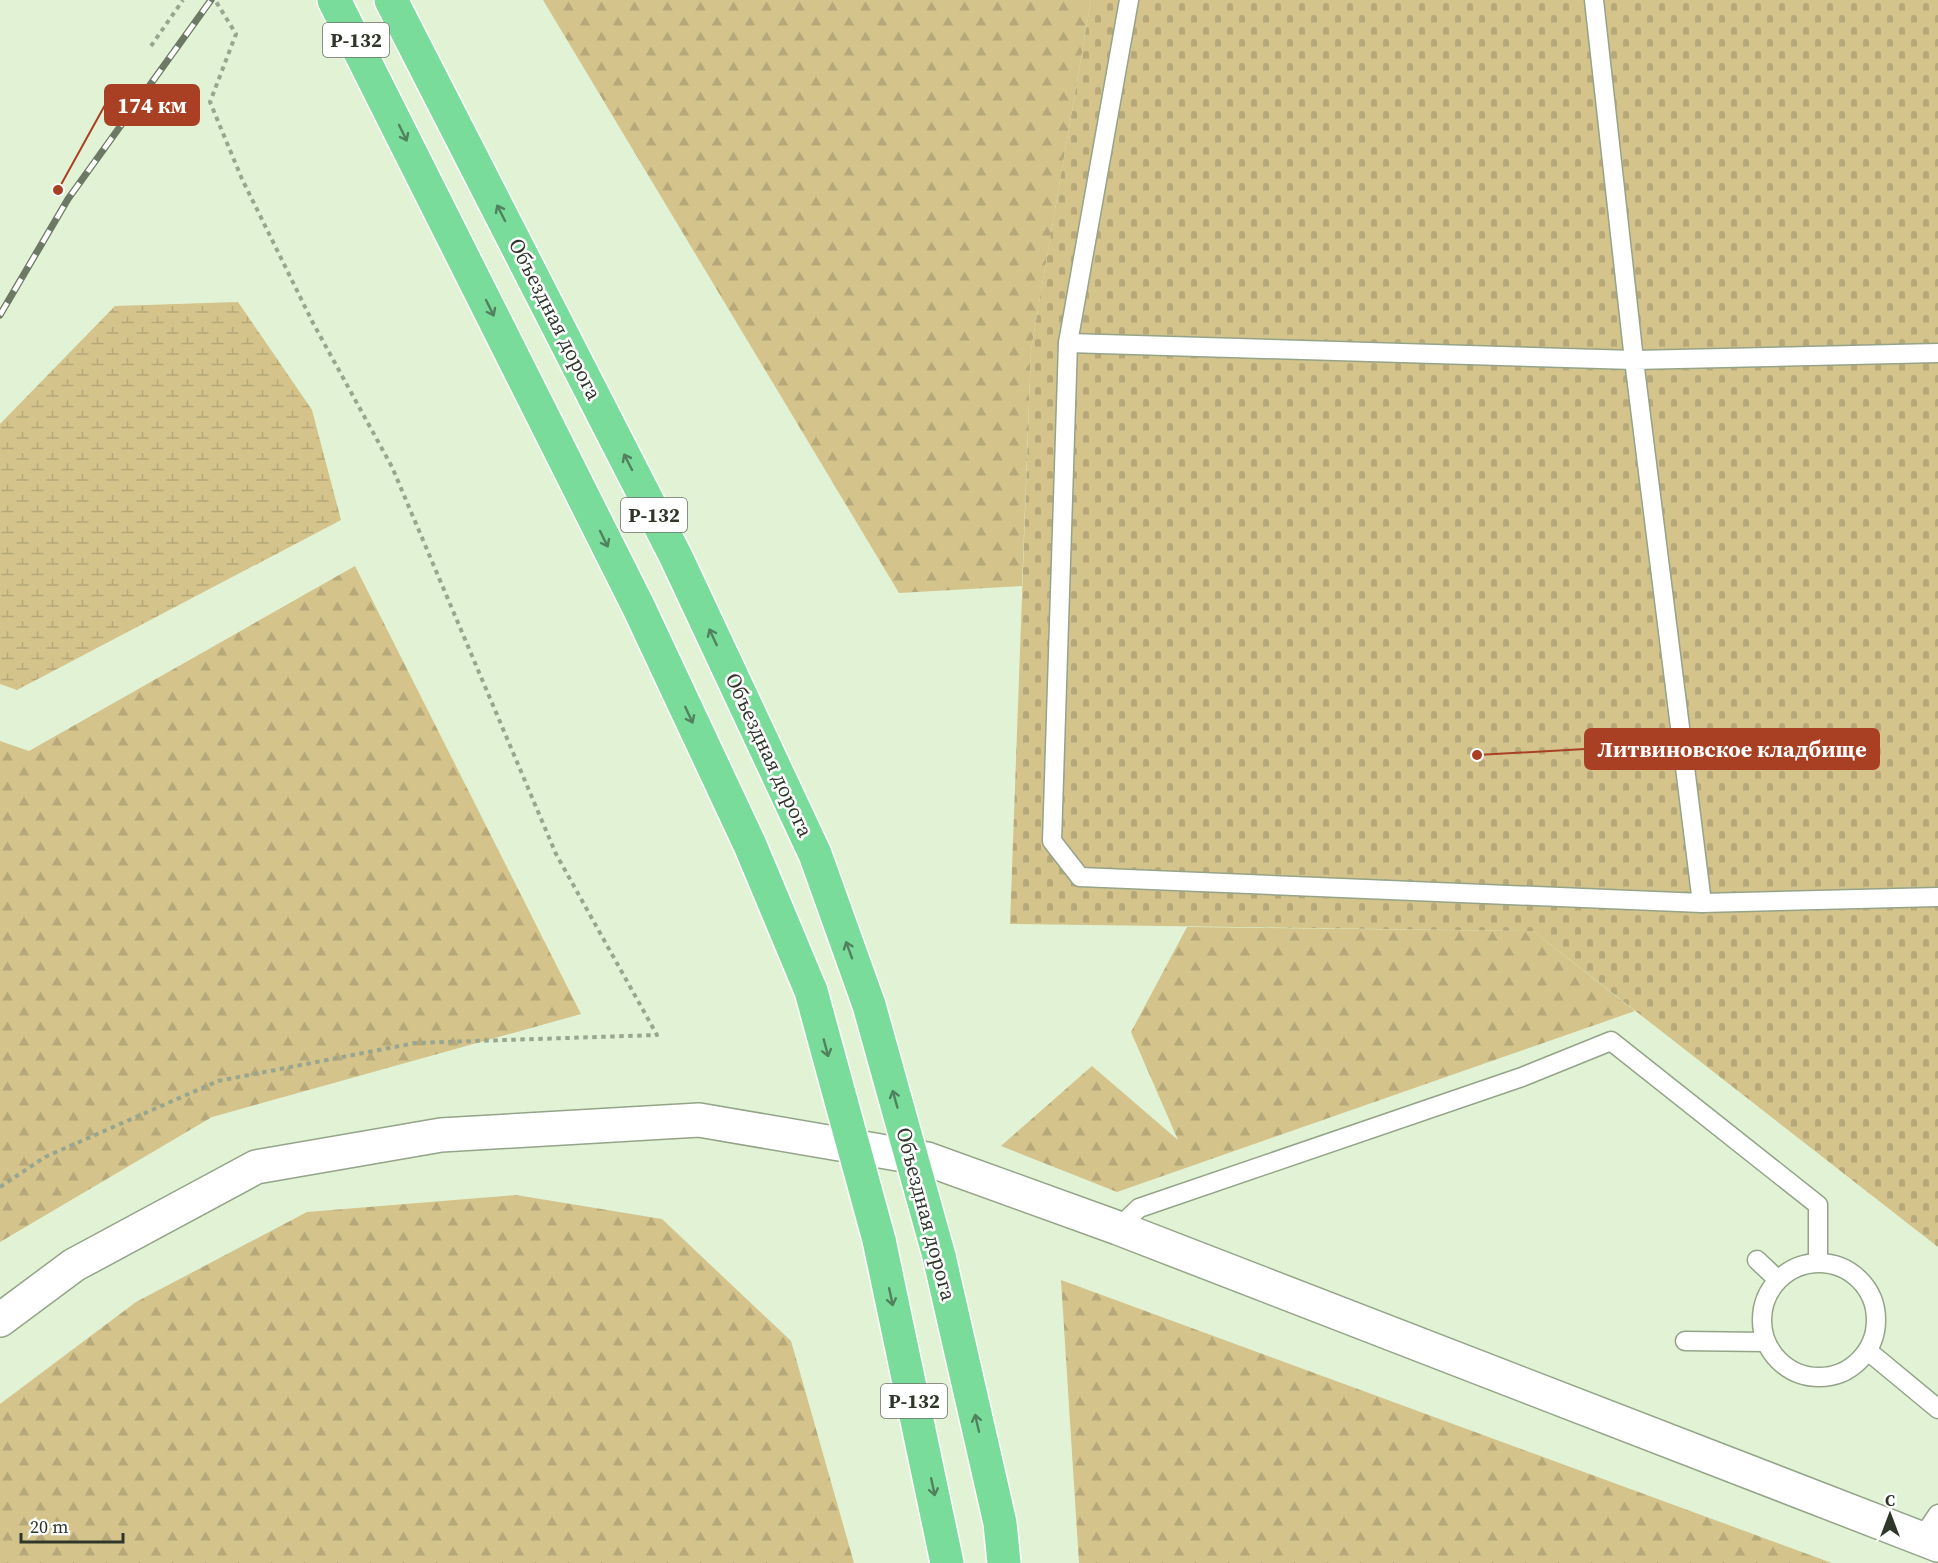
<svg xmlns="http://www.w3.org/2000/svg" width="1938" height="1563" font-family="'Source Serif 4',serif">
<style>
.forest{fill:url(#forest-firs)}
.wetland{fill:url(#wetland-marsh)}
.cemetery{fill:url(#cemetery-stones)}
.lines{fill:none;stroke-linecap:round;stroke-linejoin:round}
.service-casing{stroke:#94a488;stroke-width:21}
.tertiary-casing{stroke:#94a488;stroke-width:36}
.trunk-casing{stroke:#fff;stroke-width:36}
.path{stroke:#99a68f;stroke-width:4;stroke-dasharray:4.5 4.5;stroke-linecap:butt}
.service{stroke:#fff;stroke-width:18}
.tertiary{stroke:#fff;stroke-width:33}
.trunk{stroke:#7adc9b;stroke-width:33}
.rail-casing{stroke:#6d7865;stroke-width:7}
.rail{stroke:#fff;stroke-width:4.5;stroke-dasharray:14;stroke-linecap:butt}
.trunk-bridge-casing{stroke:#fff;stroke-width:36;stroke-linecap:butt}
.trunk-bridge{stroke:#7adc9b;stroke-width:33}
.oneway{stroke:#51815d}
.labels{text-anchor:middle;stroke-width:5;stroke-linejoin:round;paint-order:stroke}
.shield{fill:#fff;stroke:#6d726a;stroke-width:1.5}
.shield-label{font-size:20px;font-weight:bold;fill:#2f362a}
.street-label{font-size:21px;fill:#2f362a;stroke:#fff}
.leader{fill:none;stroke:#a94023;stroke-width:2}
.callout-dot{fill:#a94023;stroke:#fff;stroke-width:2}
.callout{fill:#a94023;stroke:#a94023;stroke-width:2}
.callout-label{font-size:22px;text-anchor:middle;font-weight:bold;fill:#fff}
</style>
<defs>
<pattern id="forest-firs" width="22" height="20" patternUnits="userSpaceOnUse" patternTransform="scale(1.5)"><rect width="22" height="20" fill="#d4c38b"/><path d="M5 1l3.5 6h-7zM16 11l3.5 6h-7z" fill="#b6a878"/></pattern>
<pattern id="wetland-marsh" width="20" height="14" patternUnits="userSpaceOnUse" patternTransform="scale(1.5)"><rect width="20" height="14" fill="#d4c38b"/><path d="M1 5h8M5 5V1M11 12h8M15 12V8" fill="none" stroke="#b6a878"/></pattern>
<pattern id="cemetery-stones" width="16" height="16" patternUnits="userSpaceOnUse" patternTransform="scale(1.5)"><rect width="16" height="16" fill="#d4c38b"/><path d="M2 7V4a2 2 0 0 1 4 0v3zM10 15v-3a2 2 0 0 1 4 0v3z" fill="#b6a878"/></pattern>
</defs>
<rect width="100%" height="100%" fill="#e1f3d4"/>
<g class="forest">
<path d="M543,0H1091L1031,350L1022,586L899,593Z"/>
<path d="M355,566L581,1014L212,1117L0,1242V741L29,751Z"/>
<path d="M1187,927L1533,931L1635,1011L1117,1192L1001,1146L1092,1066L1178,1140L1131,1032Z"/>
<path d="M516,1195L662,1219L791,1341L854,1563H0V1404L136,1302L307,1212Z"/>
<path d="M1061,1280L1832,1563H1079Z"/>
</g>
<path class="wetland" d="M238,302L312,410L341,520L17,690L0,684V424L115,306Z"/>
<path class="cemetery" d="M1091,0H1938V1247L1533,931L1010,924L1031,350Z"/>
<g class="lines">
<g class="service-casing">
<g id="service">
<path d="M1129,0L1068,343L1052,841L1080,877L1702,903L1938,897"/>
<path d="M1068,343L1634,360L1594,0"/>
<path d="M1702,903L1634,360L1938,353"/>
<path d="M1118,1228L1139,1208L1522,1077L1611,1041L1818,1205V1262"/>
<path d="M1757,1260L1777,1279"/>
<circle cx="1819" cy="1320" r="57"/>
<path d="M1685,1341L1765,1342"/>
<path d="M1868,1351L1938,1409"/>
<path d="M1921,1539L1938,1514"/>
</g>
</g>
<g class="tertiary-casing">
<path id="tertiary" d="M0,1320L74,1265L256,1167L441,1135L699,1120L927,1159L1118,1228L1938,1545"/>
</g>
<g class="trunk-casing">
<g id="trunk">
<path d="M334,0L639,608L750,845L811,991"/>
<path d="M391,0L676,557L815,854L869,1005"/>
<path d="M879,1240L947,1563"/>
<path d="M939,1256L1000,1523L1004,1563"/>
</g>
</g>
<g class="path">
<path d="M151,46L183,0"/>
<path d="M0,1187L45,1157L218,1081L415,1043L657,1035L556,854L392,467L313,323L242,179L210,102L236,34L215,0"/>
</g>
<use href="#service" class="service"/>
<use href="#tertiary" class="tertiary"/>
<use href="#trunk" class="trunk"/>
<g class="rail-casing">
<path id="rail" d="M0,315L68,199L211,0"/>
</g>
<use href="#rail" class="rail"/>
<g class="trunk-bridge-casing">
<g id="trunk-bridge">
<path d="M811,991L879,1240"/>
<path d="M869,1005L939,1256"/>
</g>
</g>
<use href="#trunk-bridge" class="trunk-bridge"/>
</g>
<defs><path id="oneway-shaft" d="M-6 0H5M1.5-3L5.5 0L1.5 3" fill="none" stroke-width="1.6" stroke-linecap="round" stroke-linejoin="round" transform="scale(1.5)"/></defs>
<g class="oneway">
<use href="#oneway-shaft" transform="translate(403 133) rotate(64)"/>
<use href="#oneway-shaft" transform="translate(501 213) rotate(-117)"/>
<use href="#oneway-shaft" transform="translate(490 308) rotate(64)"/>
<use href="#oneway-shaft" transform="translate(628 462) rotate(-117)"/>
<use href="#oneway-shaft" transform="translate(604 539) rotate(64)"/>
<use href="#oneway-shaft" transform="translate(713 637) rotate(-115)"/>
<use href="#oneway-shaft" transform="translate(689 715) rotate(65)"/>
<use href="#oneway-shaft" transform="translate(849 950) rotate(-110)"/>
<use href="#oneway-shaft" transform="translate(826 1048) rotate(75)"/>
<use href="#oneway-shaft" transform="translate(895 1099) rotate(-106)"/>
<use href="#oneway-shaft" transform="translate(891 1297) rotate(78)"/>
<use href="#oneway-shaft" transform="translate(977 1423) rotate(-103)"/>
<use href="#oneway-shaft" transform="translate(933 1487) rotate(78)"/>
</g>
<g class="labels">
<g class="shield">
<rect x="323" y="23" width="66" height="34" rx="4.5"/>
<rect x="621" y="498" width="66" height="34" rx="4.5"/>
<rect x="881" y="1384" width="66" height="34" rx="4.5"/>
</g>
<g class="shield-label">
<text x="356" y="47">Р-132</text>
<text x="654" y="522">Р-132</text>
<text x="914" y="1408">Р-132</text>
</g>
<g class="street-label">
<text transform="translate(555 319) rotate(63)" y="7">Объездная дорога</text>
<text transform="translate(769 755) rotate(65)" y="7">Объездная дорога</text>
<text transform="translate(926 1214) rotate(75)" y="7">Объездная дорога</text>
</g>
</g>
<path class="leader" d="M58 190L105 105M1477 755L1585 749"/>
<g class="callout-dot">
<circle cx="58" cy="190" r="6"/>
<circle cx="1477" cy="755" r="6"/>
</g>
<g class="callout">
<rect x="105" y="85" width="94" height="40" rx="6"/>
<rect x="1585" y="729" width="294" height="40" rx="6"/>
</g>
<g class="callout-label">
<text x="152" y="113">174 км</text>
<text x="1732" y="757">Литвиновское кладбище</text>
</g>
<g transform="translate(1890 1515)" stroke="#ffffff" stroke-width="4.5" paint-order="stroke">
<path d="M0-4.5L10 22L0 15L-10 22Z" fill="#2f362a"/>
<text y="-9" font-size="16" font-weight="bold" text-anchor="middle" fill="#2f362a">С</text>
</g>
<path d="M21 1533v9h102v-9" fill="none" stroke="#2f362a" stroke-width="3"/>
<text x="30" y="1533" font-size="18" fill="#2f362a" stroke="#ffffff" stroke-width="4.5" paint-order="stroke">20 m</text>
</svg>
